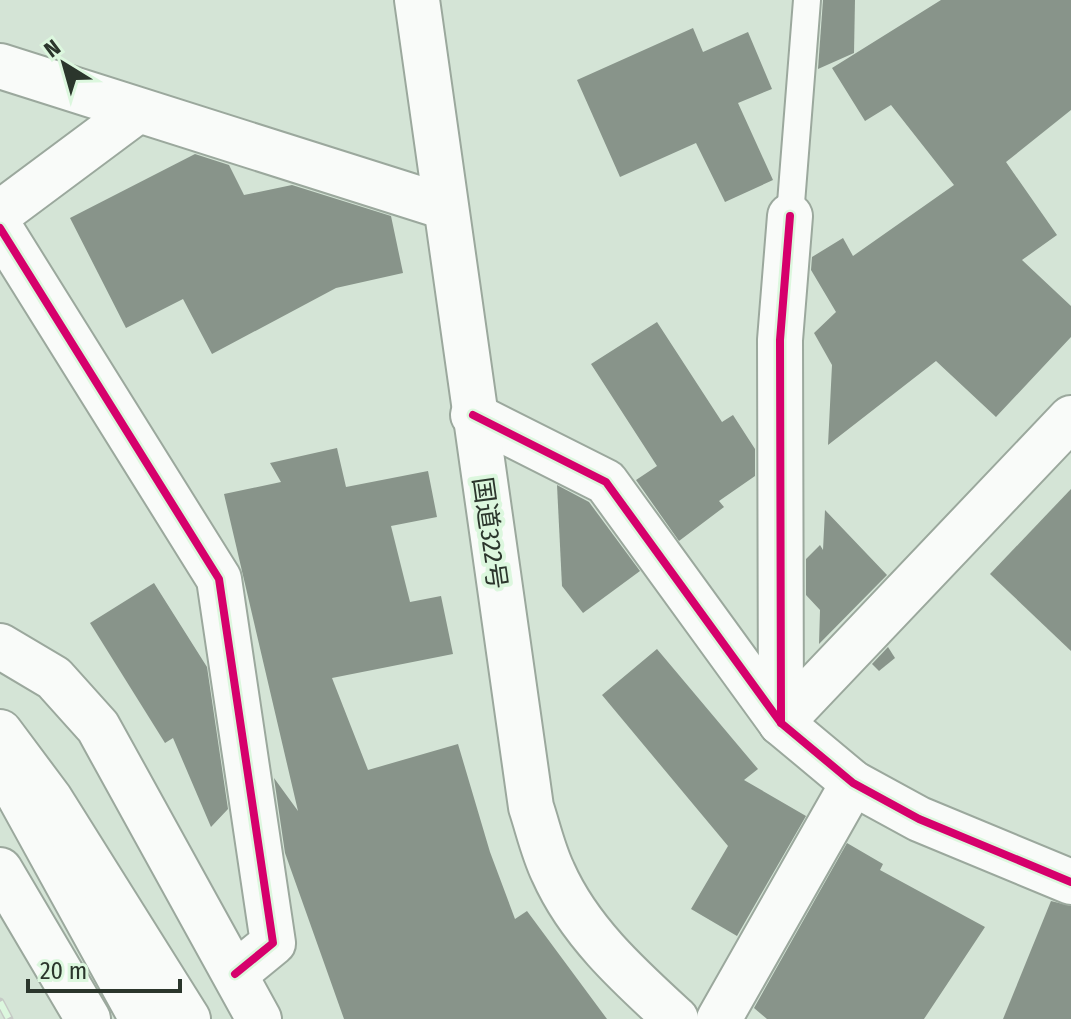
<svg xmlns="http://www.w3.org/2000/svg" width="1071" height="1019" font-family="'Fira Sans Condensed','Noto Sans JP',sans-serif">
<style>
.building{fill:#88948a}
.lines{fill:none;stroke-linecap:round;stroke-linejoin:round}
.service-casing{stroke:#9ba89d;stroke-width:30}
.minor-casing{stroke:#9ba89d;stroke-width:48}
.tertiary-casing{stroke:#9ba89d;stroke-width:48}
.trunk-casing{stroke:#9ba89d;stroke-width:48}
.motorway-casing{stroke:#9ba89d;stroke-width:48}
.service{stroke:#f9fbf9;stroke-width:26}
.minor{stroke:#f9fbf9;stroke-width:44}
.tertiary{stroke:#f9fbf9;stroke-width:44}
.trunk{stroke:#f9fbf9;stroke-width:44}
.motorway{stroke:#f9fbf9;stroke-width:44}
.rail-casing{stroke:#c6cac6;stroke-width:9}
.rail{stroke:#dcf7de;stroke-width:6;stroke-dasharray:18;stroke-linecap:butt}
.cycleway-casing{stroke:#dcf7de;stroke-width:13}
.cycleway{stroke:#d6006c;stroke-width:8}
.labels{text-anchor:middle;stroke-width:8;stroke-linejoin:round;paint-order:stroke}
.street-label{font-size:26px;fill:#2b362c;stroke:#dcf7de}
</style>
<rect width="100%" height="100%" fill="#d4e4d6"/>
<g class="building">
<path d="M823,0H855L854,53L818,69Z"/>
<path d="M941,0H1071V110L1006,162L1057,235L1022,260L1071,306V337L996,417L936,361L828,445L832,365L814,333L836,312L811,270L812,257L843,238L853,256L954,185L891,105L865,121L832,68Z"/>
<path d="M693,28L703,52L748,32L772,89L738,103L773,180L725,202L696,143L620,177L577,80Z"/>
<path d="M195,154L229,165L244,195L292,185L391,216L403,273L336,288L212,354L183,299L126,328L70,218Z"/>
<path d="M657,322L722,422L733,415L755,449V476L719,501L724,507L679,541L636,480L657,466L591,364Z"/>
<path d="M337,448L346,487L428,471L437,517L391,526L410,602L441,596L453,654L332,678L368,770L458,744L490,852L515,919L527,911L607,1019H344L285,853L274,778L298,811L224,494L281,482L270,463Z"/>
<path d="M557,485L589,502L640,571L583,613L562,586Z"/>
<path d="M1071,489V651L990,574Z"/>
<path d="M825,510L887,575L819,644L820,610L806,595V559L820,545L823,550Z"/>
<path d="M154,583L207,667L228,809L211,827L173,738L165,743L90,623Z"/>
<path d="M888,647L895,658L879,671L872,664Z"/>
<path d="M657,649L758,769L744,780L806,816L737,936L691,909L728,846L602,695Z"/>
<path d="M847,843L883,864L880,870L985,927L924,1019H767L754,1008Z"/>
<path d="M1051,901L1071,906V1019H1003Z"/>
</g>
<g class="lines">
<g class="service-casing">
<path id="service" d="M790,216L807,0"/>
</g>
<g class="minor-casing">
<g id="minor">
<path d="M0,66L445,207"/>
<path d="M0,213L137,111"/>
<path d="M0,228L219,579L273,943L235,974"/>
<path d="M0,646L54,678L98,727L259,1019"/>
<path d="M781,723L780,340L790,216"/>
<path d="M781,723L1071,418"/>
<path d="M719,1019L853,783"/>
</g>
</g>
<g class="tertiary-casing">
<path id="tertiary" d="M473,415L606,482L781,723L853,783L919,819L1071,882"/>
</g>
<g class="trunk-casing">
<g id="trunk">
<path d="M417,0L531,807C538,828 543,851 553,872C579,931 629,976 676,1019"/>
<path d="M0,761L142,1019"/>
</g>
</g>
<g class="motorway-casing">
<g id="motorway">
<path d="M0,732L50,799L188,1019"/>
<path d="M0,870L88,1019"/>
</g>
</g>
<use href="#service" class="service"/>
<use href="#minor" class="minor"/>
<use href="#tertiary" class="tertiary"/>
<use href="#trunk" class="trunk"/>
<use href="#motorway" class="motorway"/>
<g class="rail-casing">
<path id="rail" d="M0,1002L9,1019"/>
</g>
<use href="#rail" class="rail"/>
<g class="cycleway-casing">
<g id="cycleway">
<path d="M0,228L219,579L273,943L235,974"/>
<path d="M473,415L606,482L781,723L853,783L919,819L1071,882"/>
<path d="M781,723L780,340L790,216"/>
</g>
</g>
<use href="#cycleway" class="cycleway"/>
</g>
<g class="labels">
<g class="street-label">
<text transform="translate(490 533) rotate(82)" y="9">国道322号</text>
</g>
</g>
<g transform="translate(64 64) rotate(323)" stroke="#dcf7de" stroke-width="6" paint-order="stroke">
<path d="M0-6L14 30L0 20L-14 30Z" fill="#2b362c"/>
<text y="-12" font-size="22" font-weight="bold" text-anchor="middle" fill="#2b362c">N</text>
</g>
<path d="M28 979v12h152v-12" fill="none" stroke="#2b362c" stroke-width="4"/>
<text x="40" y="979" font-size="24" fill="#2b362c" stroke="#dcf7de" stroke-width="6" paint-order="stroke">20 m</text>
</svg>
